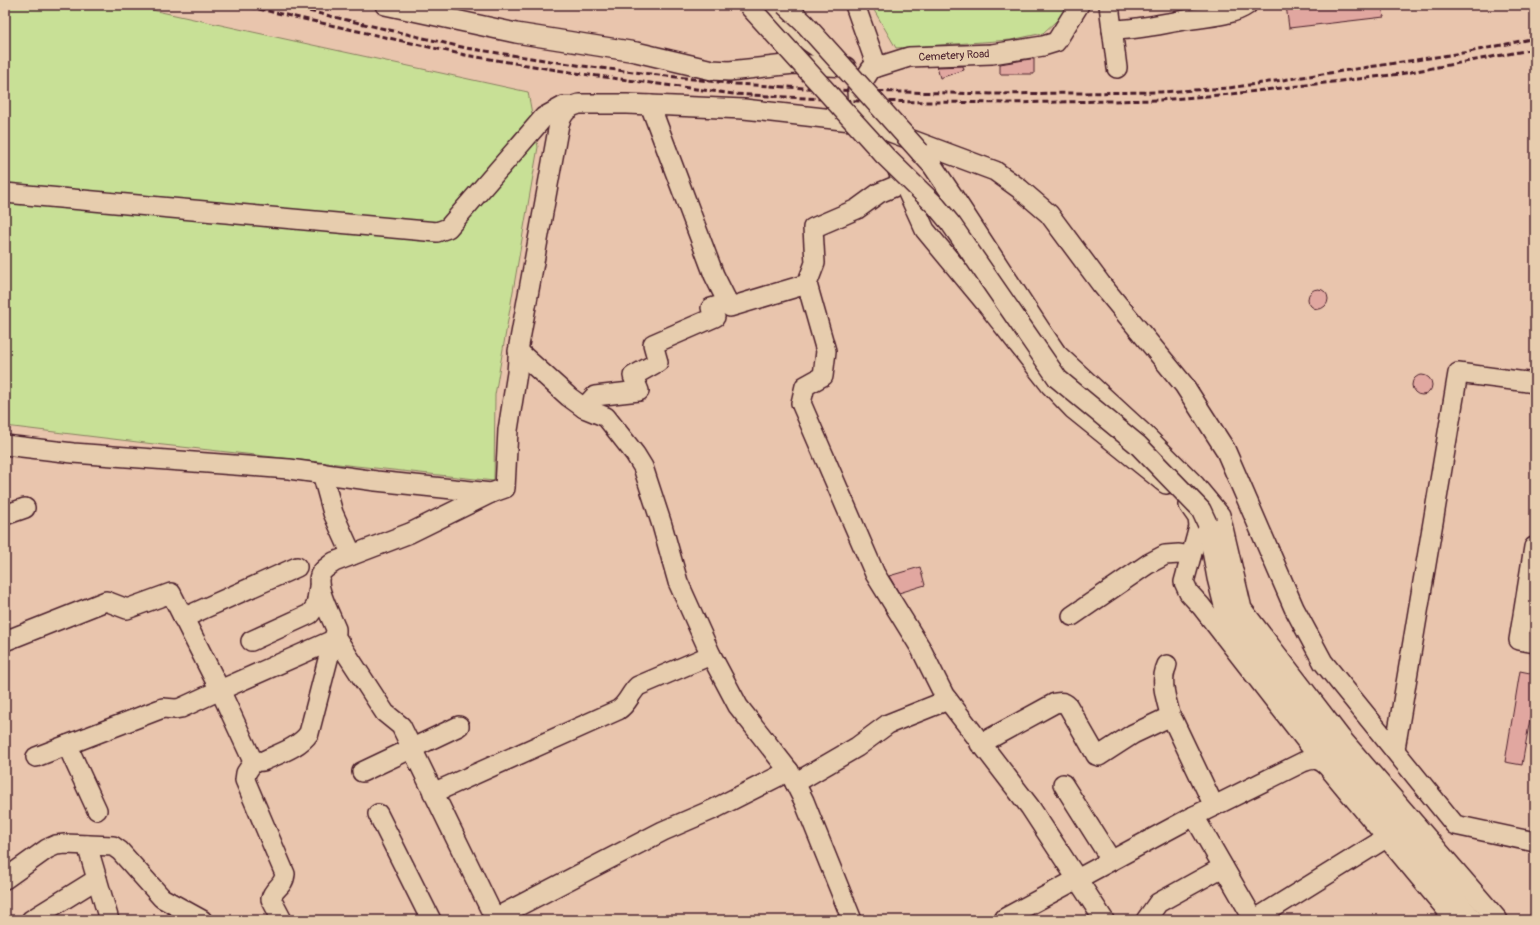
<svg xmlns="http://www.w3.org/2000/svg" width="1540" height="925" font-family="Pangolin,sans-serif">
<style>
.green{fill:#c8e096;stroke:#898060}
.building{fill:#e1a7a0;stroke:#4a1f2b}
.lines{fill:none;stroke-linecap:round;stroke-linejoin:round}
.minor-casing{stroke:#4a1f2b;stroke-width:22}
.minor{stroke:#e7cdae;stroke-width:19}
.rail{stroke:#4a1f2b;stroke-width:3;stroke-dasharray:6 3;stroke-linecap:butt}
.minor-bridge-casing{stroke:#4a1f2b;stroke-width:22;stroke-linecap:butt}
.minor-bridge{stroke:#e7cdae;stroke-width:19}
.labels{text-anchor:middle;stroke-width:3;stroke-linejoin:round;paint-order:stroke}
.street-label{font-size:11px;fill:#4a1f2b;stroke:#e7cdae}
</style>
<rect width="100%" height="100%" fill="#e9c5ad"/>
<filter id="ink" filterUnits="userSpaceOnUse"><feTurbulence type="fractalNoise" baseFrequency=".025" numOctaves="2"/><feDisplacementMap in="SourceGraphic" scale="8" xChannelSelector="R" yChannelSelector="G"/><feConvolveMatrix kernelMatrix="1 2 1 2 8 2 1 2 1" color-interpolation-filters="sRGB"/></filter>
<g filter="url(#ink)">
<g class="green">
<path d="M5,5H129L528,92L538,147L495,395L494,481L154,444L5,426Z"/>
<path d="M871,5H1068L1067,11L1043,33L1011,40L896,48Z"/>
</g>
<g class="building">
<path d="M1286,5H1382L1384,17L1289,28Z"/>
<path d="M1030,59H1034V74H1000V64Z"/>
<path d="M963,66L964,70L940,78L937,67Z"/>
<circle cx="1318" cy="299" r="10"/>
<circle cx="1422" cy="385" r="10"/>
<path d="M920,567L925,585L899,593L889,576Z"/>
<path d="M1520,671L1535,674V690L1522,765L1505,762Z"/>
</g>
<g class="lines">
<g class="minor-casing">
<g id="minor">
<path d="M385,5L516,33L636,52L712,70L729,71L794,64L846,67"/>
<path d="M756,5L827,54"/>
<path d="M855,5L877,67"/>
<path d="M1109,5L1117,68"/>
<path d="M1112,30C1137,30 1161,24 1185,20C1204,17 1232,16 1247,5"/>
<path d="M650,105L714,275L730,307L807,284"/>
<path d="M869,124L858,107L857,91L871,69L909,57L992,54L1043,46L1056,42L1079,5"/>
<path d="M920,152L932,165L953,196L1040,329L1057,354L1144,434L1195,485L1220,515L1242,609L1341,738L1498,920"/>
<path d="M898,171L925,230L988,306L1051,386L1073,409L1166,484"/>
<path d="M903,183L879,193L857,209L813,228L815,263L807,284L826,351L823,376L805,386L801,403L875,574L920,647L944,695L1030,807L1104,920"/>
<path d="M5,193L437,232L448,228L544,117L564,106H571"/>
<path d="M518,351L569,397L584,408L606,417L635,454L643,467L662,525L678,582L711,655L738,706L789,771L804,801L852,920"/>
<path d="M584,408L595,396L639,391L633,376L658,362L653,344L715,317L711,308L728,303"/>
<path d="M5,445L73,453L289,469L376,481L491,493L505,488L508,430L517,373L519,345L559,124C563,113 568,107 579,104H627L744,109L860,122L869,124L995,171L1020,189L1049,214L1101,284L1184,385L1225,449L1294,608L1323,662L1455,825L1535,842"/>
<path d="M322,473L333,513L352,555"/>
<path d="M1189,505L1198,518L1199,527L1184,582L1189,593L1201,606L1321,760"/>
<path d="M5,515L25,508"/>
<path d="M1207,523L1217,578L1226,614L1340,762L1418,852L1473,920"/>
<path d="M1535,548L1534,547L1519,640L1535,643"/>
<path d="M1072,616L1148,564L1165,555L1179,554L1191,556"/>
<path d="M183,618L297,567"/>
<path d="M335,636L385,713L401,726L495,919"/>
<path d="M5,641L106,601L127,609L171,593L220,690L333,640L336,632V629C331,616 315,588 320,575C323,569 329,566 334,562L410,533L491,493"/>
<path d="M251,641L310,614L316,606L319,587"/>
<path d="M1167,665C1159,682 1167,701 1171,718"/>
<path d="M980,744L1055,703C1061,702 1064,702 1068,706L1095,753L1096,755L1099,756L1133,734L1169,717L1173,720L1214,806"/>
<path d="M67,745L163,708L175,709L181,708L220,690L251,757C255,761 258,762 263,761C278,754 300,747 309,733L333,640"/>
<path d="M1395,749L1458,373L1535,383"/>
<path d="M36,757L67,745L97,810"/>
<path d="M254,761L246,773L245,780L285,874C284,887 273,888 271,899L282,920"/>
<path d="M362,772L459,726"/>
<path d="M795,783L857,747L888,724L948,700"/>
<path d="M1063,784L1111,860"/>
<path d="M433,793L618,710C628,704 630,693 638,686L711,655"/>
<path d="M378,814L431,920"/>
<path d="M1194,816L1254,920"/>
<path d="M87,845L109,920"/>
<path d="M5,879L47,849L56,845L65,844L113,846L120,851L162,898L202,920"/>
<path d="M1005,918L1194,816L1303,762C1313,758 1319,758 1327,766L1455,920"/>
<path d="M31,920L97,879"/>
<path d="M494,920L501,915L663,831L714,809L789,771"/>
<path d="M1146,920L1158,903L1223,867"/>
<path d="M1254,920L1386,838"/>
</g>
</g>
<use href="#minor" class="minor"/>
<g class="rail">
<path d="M241,5L465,55L582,74L734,94L858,101L1007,103L1160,100L1231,94L1400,74L1535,49"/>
<path d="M283,5L466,48L583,66L735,84L857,91L992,94L1161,92L1229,88L1469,52L1535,38"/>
</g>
<g class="minor-bridge-casing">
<g id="minor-bridge">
<path d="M748,5L885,156L936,206L951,224L1058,379L1138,445L1201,510L1207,523"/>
<path d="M785,5L805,24L920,152"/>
</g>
</g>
<use href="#minor-bridge" class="minor-bridge"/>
</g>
</g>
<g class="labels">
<g class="street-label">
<text transform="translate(954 55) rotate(-3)" y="4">Cemetery Road</text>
</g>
</g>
<rect width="1540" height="925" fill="none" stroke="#e7cdae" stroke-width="20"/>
<rect x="10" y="10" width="1520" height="905" fill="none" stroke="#4a1f2b" stroke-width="1.5" filter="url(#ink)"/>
</svg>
